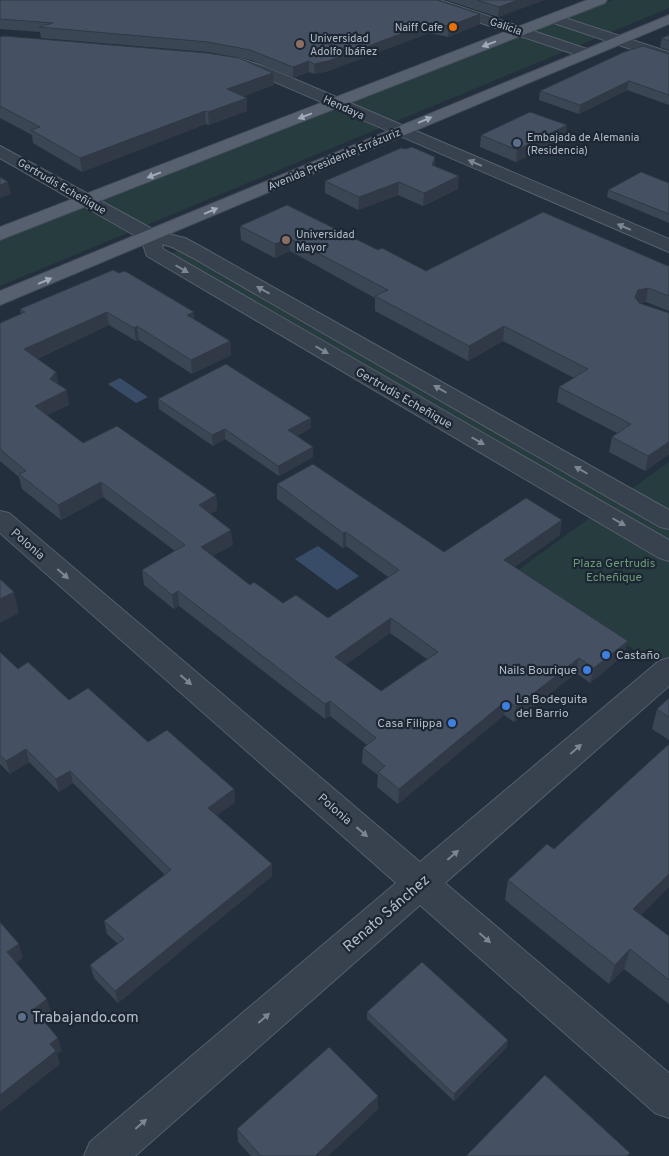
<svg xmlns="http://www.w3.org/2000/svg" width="669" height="1156" font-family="Overpass,sans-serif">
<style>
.green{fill:#263c3f}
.water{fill:#394c67}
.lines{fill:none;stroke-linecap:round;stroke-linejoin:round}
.minor-casing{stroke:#565f6c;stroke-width:2}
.major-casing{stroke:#414a57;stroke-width:2}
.minor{fill:#38414e;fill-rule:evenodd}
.major{fill:#56606e;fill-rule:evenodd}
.wall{fill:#3b4654;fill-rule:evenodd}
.shaded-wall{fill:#303945}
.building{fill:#455162;stroke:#303945;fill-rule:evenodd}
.oneway{fill:#a1aab7}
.oneway2{fill:#7c8592}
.food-dot{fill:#e8710a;stroke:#1d2633;stroke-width:2}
.education-dot{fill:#8d6e63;stroke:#1d2633;stroke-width:2}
.service-dot{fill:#5c6f8a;stroke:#1d2633;stroke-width:2}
.shop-dot{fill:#3f7fe0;stroke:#1d2633;stroke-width:2}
.labels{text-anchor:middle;stroke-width:4.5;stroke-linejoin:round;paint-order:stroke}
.far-street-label{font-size:11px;fill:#b4bcc9;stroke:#1d2633}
.far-poi-label{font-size:11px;fill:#b4bcc9;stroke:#1d2633;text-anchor:start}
.street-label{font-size:12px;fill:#b4bcc9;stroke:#1d2633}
.park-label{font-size:12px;fill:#6b9a76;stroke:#1d2633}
.poi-label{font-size:12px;fill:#b4bcc9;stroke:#1d2633;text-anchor:start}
.near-street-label{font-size:15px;fill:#b4bcc9;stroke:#1d2633}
.near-poi-label{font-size:15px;fill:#b4bcc9;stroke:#1d2633;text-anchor:start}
</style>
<rect width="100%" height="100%" fill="#242f3e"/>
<g class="green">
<path d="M612,0H669V8L0,286V241Z"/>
<path d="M180,250L616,500L669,462V672L514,573L606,506L171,253Z"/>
</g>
<g class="water">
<path d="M120,378L148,397L136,403L108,384Z"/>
<path d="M318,546L359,576L337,590L295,559Z"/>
</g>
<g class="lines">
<g class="minor-casing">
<g id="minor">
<path d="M419,0H440L590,50L593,53L585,58L580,56L421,3Z"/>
<path d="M553,14L669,52V62L548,21L546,18Z"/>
<path d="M238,58L266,67L669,239V252L254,73L232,66L230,63L232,60Z"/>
<path d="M0,146L156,231L185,238L207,250L669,510V529L660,527L193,258L172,247L162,244L163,249L669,540V561L659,558L147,256L141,239L0,158Z"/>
<path d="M0,511L9,513L420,862L659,661L669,658V686L445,883L669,1073V1118L655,1113L420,905L135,1156H84L90,1142L396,883L0,533Z"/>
</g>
</g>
<g class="major-casing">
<g id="major">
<path d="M587,0H607L605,3L0,240V227Z"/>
<path d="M669,15V24L0,305V291Z"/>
</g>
</g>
<use href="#minor" class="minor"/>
<use href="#major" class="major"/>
</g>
<g class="wall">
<path d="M0,0L480,24L448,37L429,33L328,71L315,74L309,72L293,78L251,60L208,52L41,38L40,32L0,29Z"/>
<path d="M446,0H544L498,17Z"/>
<path d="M669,35V50L660,47L662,38Z"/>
<path d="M0,37L274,85L244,96L247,98V111L209,125L206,124L82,172L33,143L32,135L0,118Z"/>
<path d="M669,54V105L627,90L579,114L539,100L540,91Z"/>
<path d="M567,125L566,137L516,162L480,147L481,135Z"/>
<path d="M405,149L435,157V166L458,189L423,206L398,195L358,210L325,193V181Z"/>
<path d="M669,183V223L607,197L608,190Z"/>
<path d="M240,226L378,250L426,271L669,265V311L646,302L641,303L669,454L645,471L609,452L612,437L617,433L557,402L559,387L574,378L503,341L468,361L375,311V298L290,251L275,258L241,240Z"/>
<path d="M119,273L194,312V319L230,341L231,355L192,374L139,340L136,341L109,325L37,359L56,372L58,384L69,405L47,415L83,443L216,495L217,510L210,514L233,545L212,556L250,585L283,603L328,618L388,577L346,546L343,548L277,499V484L444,552L560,535L514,567L624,655L590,683L576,673L514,722L504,715L398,804L377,787L378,775L362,763L363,748L367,745L330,716L325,719L179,606L174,609L144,585L142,570L175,551L103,497L61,520L22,489L19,477L0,461V323L21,314L20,309ZM390,633L427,659L381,691L345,665Z"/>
<path d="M158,399L311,428L297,436L313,447V457L279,476L225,439L213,446L159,409Z"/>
<path d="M0,652L18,669L69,700L148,742L234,789L235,802L217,815L272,876L118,1003L94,978L90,965L118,944L107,934L104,921L165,875L73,783L59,792L29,762L10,774L0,764Z"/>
<path d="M669,698V740L652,729L657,709Z"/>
<path d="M669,744V887L641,915L669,936V1004L624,969L609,984L505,900L508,880L554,849Z"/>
<path d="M367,1012L508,1040L507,1047L454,1101L367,1019Z"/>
<path d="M378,1096V1109L328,1156H251L238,1142L237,1129Z"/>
</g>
<g class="shaded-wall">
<path d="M518,0H544L498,17L499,7Z"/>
<path d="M480,14V24L448,37L449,26Z"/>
<path d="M430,23L429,33L328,71L315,74L314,64Z"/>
<path d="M309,61V72L293,78V67Z"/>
<path d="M273,73L274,85L228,102L227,89Z"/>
<path d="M629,81L627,90L579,114L580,105Z"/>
<path d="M247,98V111L209,125L208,112Z"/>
<path d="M205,111L206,124L82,172L80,158Z"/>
<path d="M567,125L566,137L516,162L517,150Z"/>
<path d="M435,157V169L432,165Z"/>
<path d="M459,176L458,189L423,206L424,193Z"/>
<path d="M8,182L11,194L0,198V185Z"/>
<path d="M399,182L398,195L358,210L359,197Z"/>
<path d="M289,238L290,251L275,258V244Z"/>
<path d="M648,288L646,302L635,304V297L638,290Z"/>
<path d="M107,312L109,325L27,363L24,349Z"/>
<path d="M194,312L195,325L187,315Z"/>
<path d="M137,326L139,340L136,341L134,328Z"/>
<path d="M504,326L503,341L468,361L469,346Z"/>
<path d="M230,341L231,355L192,374L191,360Z"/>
<path d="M56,372L58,386L50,379Z"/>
<path d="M67,390L69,405L37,420L35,406Z"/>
<path d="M311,418V428L288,441V430Z"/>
<path d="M225,429V439L213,446L212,435Z"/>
<path d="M669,442V454L645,471L648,456Z"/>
<path d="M313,447V457L279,476L278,466Z"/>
<path d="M101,482L103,497L61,520L58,505Z"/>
<path d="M216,495L217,510L200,520L199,505Z"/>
<path d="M562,520L560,535L502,575L504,560Z"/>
<path d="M231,530L233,545L202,562L201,547Z"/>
<path d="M346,532V546L343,548V533Z"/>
<path d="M178,591L179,606L174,609L172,595Z"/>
<path d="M14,592L19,613L0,623V599Z"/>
<path d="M391,618L390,633L335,672V657Z"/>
<path d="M628,641L624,655L590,683L594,668Z"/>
<path d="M579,658L576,673L514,722L516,707Z"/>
<path d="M507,700L504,715L398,804L399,789Z"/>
<path d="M330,701V716L325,719V704Z"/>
<path d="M26,749L29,762L10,774L6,761Z"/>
<path d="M70,771L73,783L59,792L56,779Z"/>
<path d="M234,789L235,802L210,820L208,808Z"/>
<path d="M272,864V876L118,1003L115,991Z"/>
<path d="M669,874V887L628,929L633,909Z"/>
<path d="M19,944L23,958L12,966L7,952Z"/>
<path d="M630,949L624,969L609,984L615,965Z"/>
<path d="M47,999L51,1012L38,1022L34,1009Z"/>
<path d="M58,1038L62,1051L57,1054L60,1064L0,1112V1095L50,1044Z"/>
<path d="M508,1040L507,1047L454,1101V1094Z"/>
<path d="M378,1096V1109L328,1156H315Z"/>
</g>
<g class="building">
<path d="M0,0H437L480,14L449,26L430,23L328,61L314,64L309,61L293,67L250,50L208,42L39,27L53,23L0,19Z"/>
<path d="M477,0H518L499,7Z"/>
<path d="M669,35V41L662,38Z"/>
<path d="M4,36L207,53L239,58L273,73L227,89L247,98L208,112L205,111L80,158L31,130L40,127L0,106V37Z"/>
<path d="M643,46L669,54V95L629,81L580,105L540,91L624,52Z"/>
<path d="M530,112L567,125L517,150L481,135Z"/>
<path d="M412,147L435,157L432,165L459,176L424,193L399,182L359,197L325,181L401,148L405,149Z"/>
<path d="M641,172L669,183V214L608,190Z"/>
<path d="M0,177L8,182L0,185Z"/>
<path d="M287,205L378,250L382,248L426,271L543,212L668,266L669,265V296L648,288L638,290L635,297L639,303L669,313V442L648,456L612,437L631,424L559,387L588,369L504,326L469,346L375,296L388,290L289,238L275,244L240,226Z"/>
<path d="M113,270L119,273L125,271L194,312L187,315L230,341L191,360L137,326L134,328L107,312L24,349L56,372L50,379L67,390L35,406L83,443L117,426L216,495L199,505L231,530L201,547L250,585L254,582L283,603L296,595L328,618L399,570L346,532L343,533L277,484L313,464L444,552L526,498L562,520L504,560L628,641L594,668L579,658L516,707L507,700L399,789L378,772L385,766L363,748L376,738L330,701L325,704L178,591L172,595L142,570L185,545L101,482L58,505L19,474L26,471L0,449V323L25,312L20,309ZM391,618L438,652L381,691L335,657Z"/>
<path d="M226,364L311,418L288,430L313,447L278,466L225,429L212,435L158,399Z"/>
<path d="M0,579L14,592L0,599Z"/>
<path d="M0,652L18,669L28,662L69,700L88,688L148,742L167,730L234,789L208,808L272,864L115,991L90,965L124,939L104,921L171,870L70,771L56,779L26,749L6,761L0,755Z"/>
<path d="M669,698V717L657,709Z"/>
<path d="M669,744V874L633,909L669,936V980L630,949L615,965L508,880L547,844L554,849Z"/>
<path d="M0,922L19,944L7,952L47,999L34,1009L58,1038L50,1044L56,1051L0,1095Z"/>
<path d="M422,962L508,1040L454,1094L367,1012Z"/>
<path d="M329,1047L378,1096L315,1156H261L237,1129Z"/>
<path d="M545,1075L630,1153L627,1156H466Z"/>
</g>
<defs><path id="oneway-solid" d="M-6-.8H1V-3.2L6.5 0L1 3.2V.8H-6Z" transform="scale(1.25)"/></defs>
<g class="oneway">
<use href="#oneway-solid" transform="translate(489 44) rotate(159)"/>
<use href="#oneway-solid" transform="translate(305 116) rotate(159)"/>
<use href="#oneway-solid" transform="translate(425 120) rotate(-23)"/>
<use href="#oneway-solid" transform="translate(154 175) rotate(159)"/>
<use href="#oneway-solid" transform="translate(211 211) rotate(-23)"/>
<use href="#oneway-solid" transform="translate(45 281) rotate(-23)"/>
</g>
<g class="oneway2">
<use href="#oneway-solid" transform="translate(475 163) rotate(-157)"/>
<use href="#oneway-solid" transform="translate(624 227) rotate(-157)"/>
<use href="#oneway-solid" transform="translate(182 269) rotate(30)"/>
<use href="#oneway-solid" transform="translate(263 290) rotate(-151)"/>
<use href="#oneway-solid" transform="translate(322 350) rotate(30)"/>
<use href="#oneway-solid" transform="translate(440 389) rotate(-150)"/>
<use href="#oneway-solid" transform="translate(478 441) rotate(30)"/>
<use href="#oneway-solid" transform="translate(581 470) rotate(-150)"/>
<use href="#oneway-solid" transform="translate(619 522) rotate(30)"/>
<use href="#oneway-solid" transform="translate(63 574) rotate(41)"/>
<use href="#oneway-solid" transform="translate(186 680) rotate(41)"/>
<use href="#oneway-solid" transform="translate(576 749) rotate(-41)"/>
<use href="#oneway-solid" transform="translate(362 832) rotate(41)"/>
<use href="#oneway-solid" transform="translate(453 855) rotate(-41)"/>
<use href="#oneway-solid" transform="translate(485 938) rotate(41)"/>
<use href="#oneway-solid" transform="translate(264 1018) rotate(-41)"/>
<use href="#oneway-solid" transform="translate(141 1124) rotate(-41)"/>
</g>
<circle class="food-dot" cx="453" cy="27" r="5"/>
<g class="education-dot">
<circle cx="300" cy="44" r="5"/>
<circle cx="286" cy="240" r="5"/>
</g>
<g class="service-dot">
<circle cx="517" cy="143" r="5"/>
<circle cx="22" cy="1017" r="5"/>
</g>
<g class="shop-dot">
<circle cx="606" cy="655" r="5"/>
<circle cx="587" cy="670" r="5"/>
<circle cx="506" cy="706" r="5"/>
<circle cx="452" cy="723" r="5"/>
</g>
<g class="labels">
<g class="far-street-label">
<text transform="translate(506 26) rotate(19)" y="4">Galicia</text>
<text transform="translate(344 107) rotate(24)" y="4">Hendaya</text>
<text transform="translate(334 159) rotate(-23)" y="4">Avenida Presidente Errázuriz</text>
<text transform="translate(62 186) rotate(30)" y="4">Gertrudis Echeñique</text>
</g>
<g class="far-poi-label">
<text x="443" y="31" text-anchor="end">Naiff Cafe</text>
<text x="310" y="42">Universidad<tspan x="310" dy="13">Adolfo Ibáñez</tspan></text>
<text x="527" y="141">Embajada de Alemania<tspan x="527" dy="13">(Residencia)</tspan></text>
<text x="296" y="238">Universidad<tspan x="296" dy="13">Mayor</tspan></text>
</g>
<g class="street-label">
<text transform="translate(404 398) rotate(30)" y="4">Gertrudis Echeñique</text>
<text transform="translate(28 544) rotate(41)" y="4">Polonia</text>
<text transform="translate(335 809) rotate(41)" y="4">Polonia</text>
</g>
<g class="park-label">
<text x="614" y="567">Plaza Gertrudis<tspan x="614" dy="14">Echeñique</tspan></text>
</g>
<g class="poi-label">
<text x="616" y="659">Castaño</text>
<text x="577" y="674" text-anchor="end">Nails Bourique</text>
<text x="516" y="703">La Bodeguita<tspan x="516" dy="14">del Barrio</tspan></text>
<text x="442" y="727" text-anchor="end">Casa Filippa</text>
</g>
<g class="near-street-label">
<text transform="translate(386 913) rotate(-41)" y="5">Renato Sánchez</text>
</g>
<g class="near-poi-label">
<text x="32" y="1022">Trabajando.com</text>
</g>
</g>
</svg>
